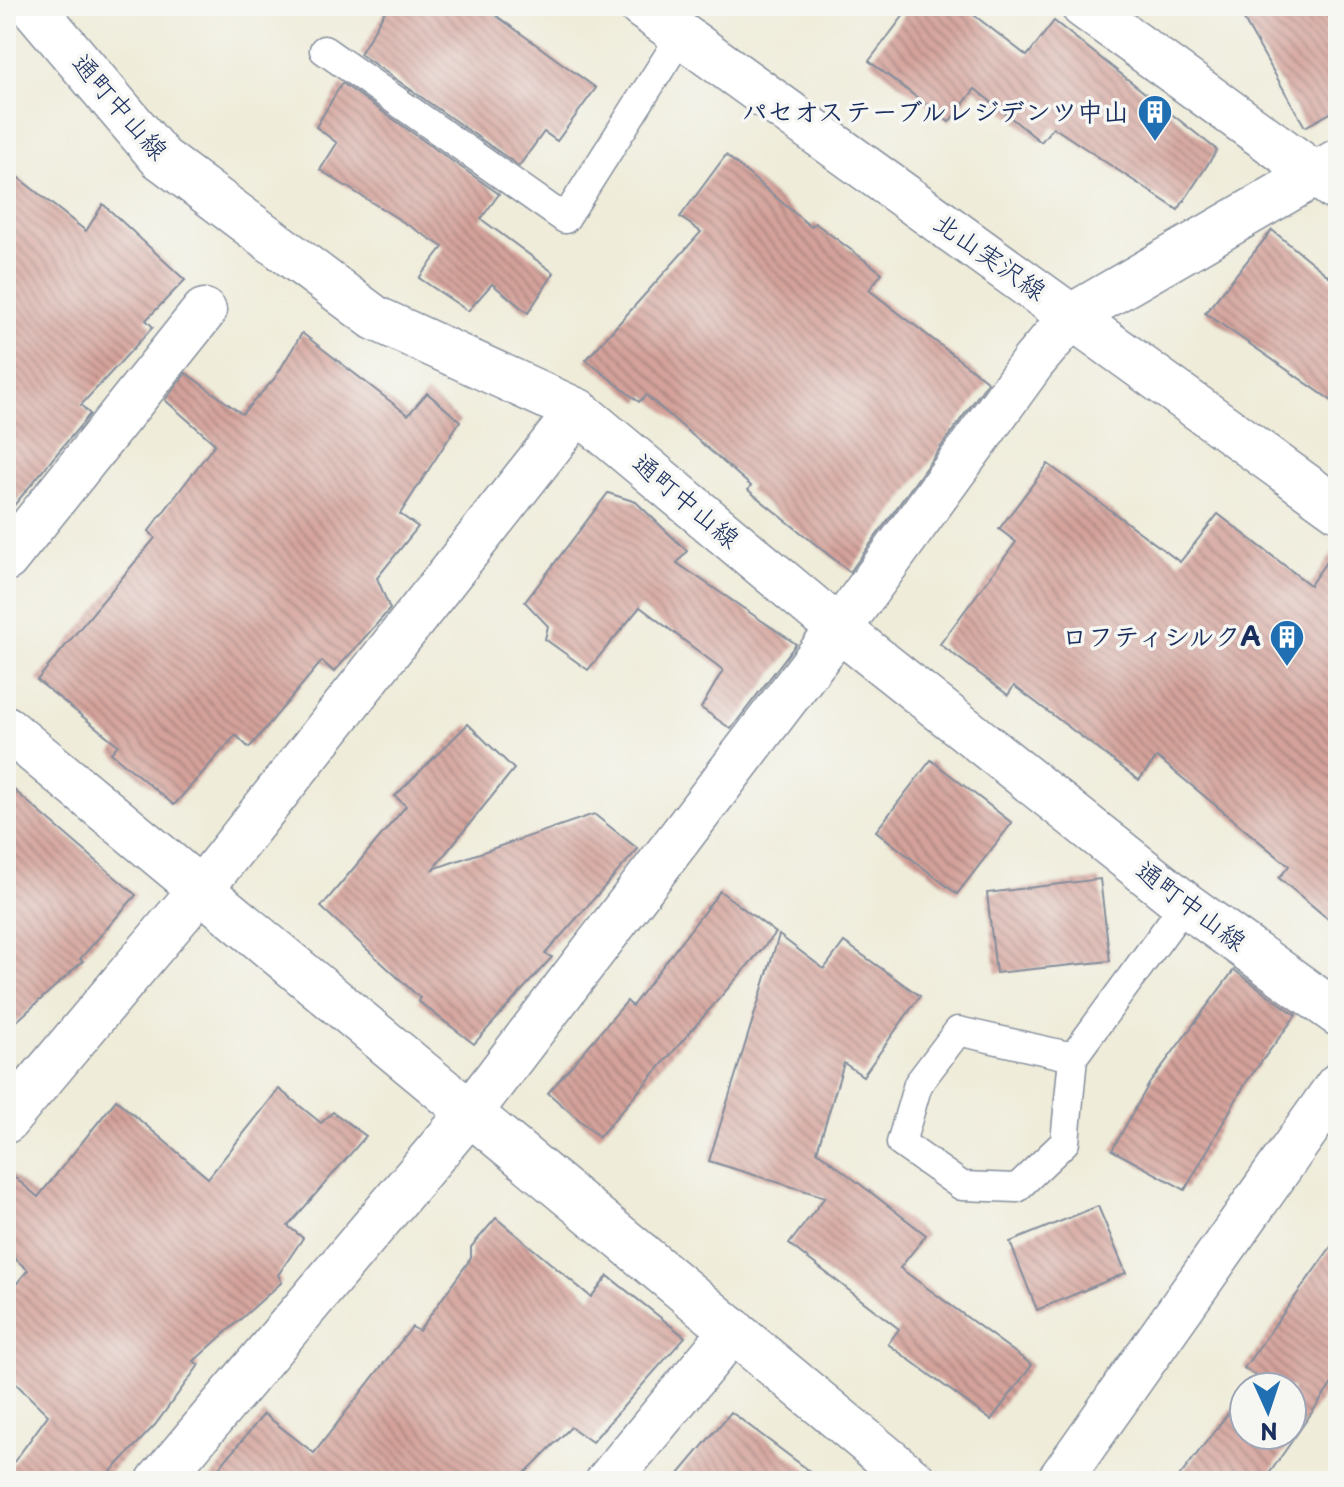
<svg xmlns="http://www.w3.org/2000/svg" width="1344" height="1487" font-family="'Playpen Sans','Klee One',sans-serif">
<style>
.building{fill:url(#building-back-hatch)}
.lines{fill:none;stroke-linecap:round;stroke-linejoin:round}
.service-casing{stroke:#858e9c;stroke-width:31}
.minor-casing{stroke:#858e9c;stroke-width:47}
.tertiary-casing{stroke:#858e9c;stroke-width:47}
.service{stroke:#fff;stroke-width:28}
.minor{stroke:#fff;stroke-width:44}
.tertiary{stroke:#fff;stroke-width:44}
.labels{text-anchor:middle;stroke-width:7;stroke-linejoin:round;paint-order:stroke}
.street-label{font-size:26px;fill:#1b2f5e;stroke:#f6f6f2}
.poi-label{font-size:26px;font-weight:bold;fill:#1b2f5e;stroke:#f6f6f2;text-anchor:end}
</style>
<defs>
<pattern id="building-back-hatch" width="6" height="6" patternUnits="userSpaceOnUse" patternTransform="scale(2)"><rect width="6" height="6" fill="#d4a29a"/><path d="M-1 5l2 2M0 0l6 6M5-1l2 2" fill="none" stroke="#ab8481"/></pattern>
</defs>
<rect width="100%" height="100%" fill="#f6f6f2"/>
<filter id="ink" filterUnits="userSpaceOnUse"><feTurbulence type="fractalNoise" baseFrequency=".0125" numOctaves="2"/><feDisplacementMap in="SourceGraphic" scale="16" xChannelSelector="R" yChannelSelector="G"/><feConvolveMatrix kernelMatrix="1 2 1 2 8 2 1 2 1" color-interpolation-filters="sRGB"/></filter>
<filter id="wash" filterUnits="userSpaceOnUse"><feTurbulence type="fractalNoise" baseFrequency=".006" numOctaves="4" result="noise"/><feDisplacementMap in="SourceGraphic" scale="32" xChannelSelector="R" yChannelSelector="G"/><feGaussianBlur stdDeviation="1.8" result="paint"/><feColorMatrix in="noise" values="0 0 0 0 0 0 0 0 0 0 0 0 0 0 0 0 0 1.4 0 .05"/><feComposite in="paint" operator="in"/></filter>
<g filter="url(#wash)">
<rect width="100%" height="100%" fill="#efecd9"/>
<g id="blocks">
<g class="building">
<path d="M388,6H483L596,88L557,141L544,132L519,166L360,54Z"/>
<path d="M911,6H962L1027,56L1054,21L1217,150L1178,210L1053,127L1041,142L975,89L949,122L869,61Z"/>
<path d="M1236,6H1338V109L1305,127Z"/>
<path d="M342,83L499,194L481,219L554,273L528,313L492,284L468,311L419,278L443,247L320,170L337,143L316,127Z"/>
<path d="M726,155L811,227L815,223L882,273L869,290L988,382L850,572L748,490L751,486L646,395L639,402L586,360L701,232L680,217Z"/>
<path d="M6,168L86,231L103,204L185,280L146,320L153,327L81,405L90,414L6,515Z"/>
<path d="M1272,230L1338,284V405L1205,313Z"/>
<path d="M302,333L408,415L427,393L460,421L400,514L418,527L377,578L390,609L334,672L322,661L249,748L236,735L174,805L111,753L118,745L37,680L155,538L149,531L215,444L165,400L186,373L242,414L275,378Z"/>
<path d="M1048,464L1180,562L1218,514L1310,585L1338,545V927L1279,878L1289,866L1157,757L1139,780L1014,686L1008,695L940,644L1016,542L999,529Z"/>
<path d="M608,493L636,502L687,551L677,563L796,644L731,729L701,708L723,670L640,607L588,670L545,639L548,626L525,602Z"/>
<path d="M468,724L514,769L433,869L594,814L638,849L545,954L552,957L474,1044L418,1001L420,998L321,907L406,806L395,796Z"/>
<path d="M931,760L1012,823L957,894L876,831Z"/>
<path d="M6,783L136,895L80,959L83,961L6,1031Z"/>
<path d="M1100,879L1110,961L996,973L987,893Z"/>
<path d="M720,891L776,933L599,1137L548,1093L627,1001L632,1006Z"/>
<path d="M779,935L824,969L844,942L920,996L863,1076L844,1063L817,1151L926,1235L900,1268L1032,1365L991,1420L888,1344L899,1329L789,1244L825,1197L709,1161Z"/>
<path d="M1234,970L1296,1015L1245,1084L1185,1190L1112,1150L1149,1084Z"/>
<path d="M279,1089L321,1123L333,1112L366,1136L288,1226L303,1238L278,1275L282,1282L194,1361L199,1365L155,1425L102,1481H6V1473L48,1415L6,1374V1296L28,1270L6,1251V1170L38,1197L116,1100L208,1178Z"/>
<path d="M1098,1206L1126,1273L1037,1310L1010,1242Z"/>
<path d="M496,1218L591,1297L608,1276L685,1337L592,1442L571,1427L517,1481H208L264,1414L314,1453L412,1327L419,1331L471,1258V1247Z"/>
<path d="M1338,1237V1375L1264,1481H1176L1244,1393V1435H1292V1387H1249L1257,1377L1244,1368Z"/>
<path d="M731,1412L823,1481H673Z"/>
</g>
</g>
</g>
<g filter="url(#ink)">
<use href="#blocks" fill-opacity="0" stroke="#858e9c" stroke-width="2"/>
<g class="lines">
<g class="service-casing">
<g id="service">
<path d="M324,50L565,219L681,36"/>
<path d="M1073,1057L1065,1142L1017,1188L962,1186L901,1143L918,1084L958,1031L1073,1057L1185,904"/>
</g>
</g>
<g class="minor-casing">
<g id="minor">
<path d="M32,6L161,158L375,318L578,411L839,629L1185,904L1338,1014"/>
<path d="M1083,6L1336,189"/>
<path d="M6,559L204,311"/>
<path d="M6,728L914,1481"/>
<path d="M6,1121L201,889L578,411"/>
<path d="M159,1481L471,1111L839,629L1033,362L1073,315L1338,161"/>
<path d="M608,1481L733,1330"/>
<path d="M1059,1481L1338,1085"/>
</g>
</g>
<g class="tertiary-casing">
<path id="tertiary" d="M641,6L1338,509"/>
</g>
<use href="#service" class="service"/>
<use href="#minor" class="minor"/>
<use href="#tertiary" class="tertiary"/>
</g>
</g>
<defs>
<g id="building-pin" transform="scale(1.8)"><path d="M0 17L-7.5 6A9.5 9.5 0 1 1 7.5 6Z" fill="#1f6fb2" stroke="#f6f6f2"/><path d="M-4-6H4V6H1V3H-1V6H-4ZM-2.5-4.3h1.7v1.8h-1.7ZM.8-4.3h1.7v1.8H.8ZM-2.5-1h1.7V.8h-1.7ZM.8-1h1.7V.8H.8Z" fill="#fff"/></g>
</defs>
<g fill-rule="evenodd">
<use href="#building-pin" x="1155" y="112"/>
<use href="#building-pin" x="1287" y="637"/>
</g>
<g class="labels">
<g class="street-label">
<text transform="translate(120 107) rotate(49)" y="9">通町中山線</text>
<text transform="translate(990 257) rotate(35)" y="9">北山実沢線</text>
<text transform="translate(686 501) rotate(40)" y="9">通町中山線</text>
<text transform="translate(1191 906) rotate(37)" y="9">通町中山線</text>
</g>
<g class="poi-label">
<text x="1129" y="121">パセオステーブルレジデンツ中山</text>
<text x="1261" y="646">ロフティシルクA</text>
</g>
</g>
<rect width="1344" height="1487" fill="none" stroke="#f6f6f2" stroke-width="32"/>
<g transform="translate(1268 1411) rotate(177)"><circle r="38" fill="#f6f6f2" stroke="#9ea6b7" stroke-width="2"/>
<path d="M0-6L14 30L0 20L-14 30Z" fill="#1f6fb2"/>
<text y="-12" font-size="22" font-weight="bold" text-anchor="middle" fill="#1b2f5e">N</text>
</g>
</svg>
